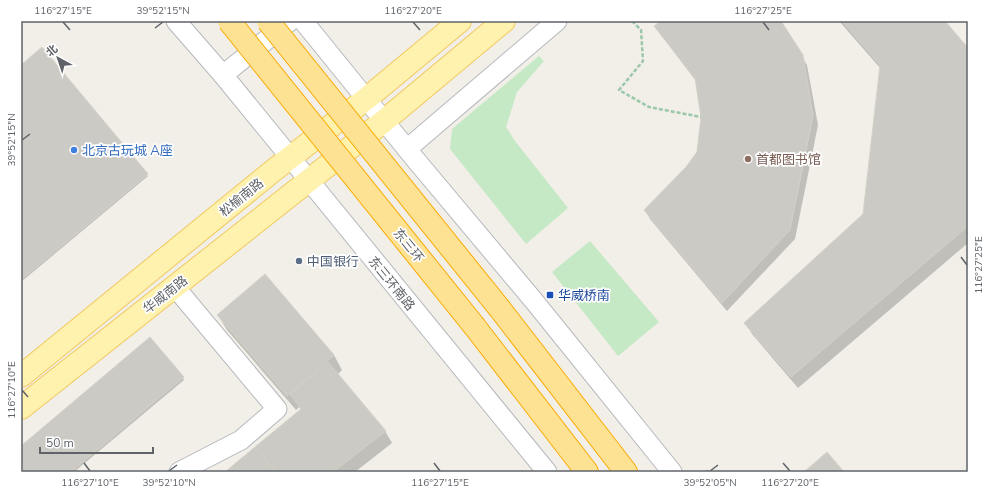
<svg xmlns="http://www.w3.org/2000/svg" width="989" height="493" font-family="'Nunito Sans','Noto Sans SC',sans-serif">
<style>
.green{fill:#c5e8c5}
.shadow{fill:#0003}
.building{fill:#cccac5;stroke:#d6d1c6}
.lines{fill:none;stroke-linecap:round;stroke-linejoin:round}
.minor-casing{stroke:#b5b8bc;stroke-width:21}
.major-casing{stroke:#f2c960;stroke-width:24}
.highway-casing{stroke:#f9ab00;stroke-width:24}
.path{stroke:#9cc7a9;stroke-width:2.5;stroke-dasharray:4 2;stroke-linecap:butt}
.minor{stroke:#fff;stroke-width:19}
.major{stroke:#fff2af;stroke-width:22}
.highway{stroke:#fde293;stroke-width:22}
.highway-bridge-casing{stroke:#f9ab00;stroke-width:24;stroke-linecap:butt}
.highway-bridge{stroke:#fde293;stroke-width:22}
.ticks{fill:none;stroke:#5f6368;stroke-width:1.5}
.shop-dot{fill:#3f7fe0;stroke:#fff;stroke-width:1.5}
.education-dot{fill:#8d6e63;stroke:#fff;stroke-width:1.5}
.service-dot{fill:#5c6f8a;stroke:#fff;stroke-width:1.5}
.transit-dot{fill:#1a4fb4;stroke:#fff;stroke-width:1.5}
.labels{text-anchor:middle;stroke-width:3.5;stroke-linejoin:round;paint-order:stroke}
.shop-label{font-size:13px;fill:#366cbe;stroke:#fff;text-anchor:start}
.education-label{font-size:13px;fill:#785e54;stroke:#fff;text-anchor:start}
.street-label{font-size:13px;fill:#5f6368;stroke:#fff}
.service-label{font-size:13px;fill:#4e5e75;stroke:#fff;text-anchor:start}
.transit-label{font-size:13px;fill:#164399;stroke:#fff;text-anchor:start}
.neatline{fill:none;stroke:#5f6368;stroke-width:1.5}
.ticks-label{font-size:10px;text-anchor:middle;fill:#5f6368}
</style>
<rect width="100%" height="100%" fill="#f1efe8"/>
<g class="green">
<path d="M539,56L544,61L517,92L506,127L515,141L568,208L526,244L450,149L452,129Z"/>
<path d="M590,241L659,322L618,356L552,272Z"/>
</g>
<g class="shadow">
<path d="M663,21H780L807,65L818,125L795,239L727,311L650,219L645,210L687,168L698,152L702,117L696,81L661,35L656,27Z"/>
<path d="M839,21H943L968,49V243L798,388L752,334L745,323L864,215L881,69Z"/>
<path d="M21,66L148,176L21,282Z"/>
<path d="M265,275L334,355L342,370L337,375L385,431L392,443L355,472H227L301,410L299,407L296,410L227,330L218,315Z"/>
<path d="M183,378L184,380L74,472H21V447Z"/>
</g>
<g class="building">
<path d="M661,21H781L803,55L813,116L790,230L722,303L644,210L686,167L697,152L701,117L695,78L654,26Z"/>
<path d="M842,21H945L968,48V226L791,377L744,323L863,214L880,65Z"/>
<path d="M42,47L148,174L21,280V65Z"/>
<path d="M265,274L334,355L287,396L217,315Z"/>
<path d="M150,337L184,377L71,472H21V446Z"/>
<path d="M328,362L386,431L333,472H276L255,447L301,409L290,394Z"/>
<path d="M255,447L276,472H225Z"/>
<path d="M827,452L844,472H804Z"/>
</g>
<g class="lines">
<g class="minor-casing">
<g id="minor">
<path d="M176,21L223,75L547,472"/>
<path d="M303,21L415,159L534,301L672,472"/>
<path d="M223,75L290,21"/>
<path d="M407,149L557,21"/>
<path d="M175,287L277,409L241,440L179,472"/>
</g>
</g>
<g class="major-casing">
<g id="major">
<path d="M21,376L274,170L366,99L460,21"/>
<path d="M21,408L384,121L504,21"/>
</g>
</g>
<g class="highway-casing">
<g id="highway">
<path d="M500,309L626,472"/>
<path d="M475,327L587,472"/>
</g>
</g>
<g class="path">
<path d="M632,21L641,30L643,61L619,90L649,107L701,117"/>
<path d="M706,472L707,471L708,472"/>
</g>
<use href="#minor" class="minor"/>
<use href="#major" class="major"/>
<use href="#highway" class="highway"/>
<g class="highway-bridge-casing">
<g id="highway-bridge">
<path d="M229,21L475,327"/>
<path d="M268,21L500,309"/>
</g>
</g>
<use href="#highway-bridge" class="highway-bridge"/>
</g>
<path class="ticks" d="M63,22L70,30M413,22L420,30M763,22L769,30M155,28L163,22M22,140L30,134M961,257L967,265M22,390L28,397M84,463L90,471M434,463L440,471M783,463L790,471M169,471L177,465M710,471L718,465"/>
<circle class="shop-dot" cx="74" cy="150" r="4"/>
<circle class="education-dot" cx="748" cy="159" r="4"/>
<circle class="service-dot" cx="299" cy="261" r="4"/>
<rect class="transit-dot" x="546" y="291" width="8" height="8" rx="2"/>
<g class="labels">
<g class="shop-label">
<text x="82" y="155">北京古玩城 A座</text>
</g>
<g class="education-label">
<text x="756" y="164">首都图书馆</text>
</g>
<g class="street-label">
<text transform="translate(241 197) rotate(-39)" y="5">松榆南路</text>
<text transform="translate(409 245) rotate(51)" y="5">东三环</text>
<text transform="translate(392 283) rotate(51)" y="5">东三环南路</text>
<text transform="translate(165 294) rotate(-38)" y="5">华威南路</text>
</g>
<g class="service-label">
<text x="307" y="266">中国银行</text>
</g>
<g class="transit-label">
<text x="558" y="300">华威桥南</text>
</g>
</g>
<rect width="989" height="493" fill="none" stroke="#ffffff" stroke-width="44"/>
<g transform="translate(58 58) rotate(320)" stroke="#ffffff" stroke-width="3" paint-order="stroke">
<path d="M0-3L7 15L0 10L-7 15Z" fill="#5f6368"/>
<text y="-6" font-size="11" font-weight="bold" text-anchor="middle" fill="#5f6368">北</text>
</g>
<path d="M40 447v6h113v-6" fill="none" stroke="#5f6368" stroke-width="2"/>
<text x="46" y="447" font-size="12" fill="#5f6368" stroke="#ffffff" stroke-width="3" paint-order="stroke">50 m</text>
<rect x="22" y="22" width="945" height="449" class="neatline"/>
<g class="ticks-label">
<text x="63" y="14">116°27'15"E</text>
<text x="163" y="14">39°52'15"N</text>
<text x="413" y="14">116°27'20"E</text>
<text x="763" y="14">116°27'25"E</text>
<text transform="translate(11 140) rotate(-90)" y="4">39°52'15"N</text>
<text transform="translate(978 265) rotate(-90)" y="4">116°27'25"E</text>
<text transform="translate(11 390) rotate(-90)" y="4">116°27'10"E</text>
<text x="90" y="486">116°27'10"E</text>
<text x="169" y="486">39°52'10"N</text>
<text x="440" y="486">116°27'15"E</text>
<text x="710" y="486">39°52'05"N</text>
<text x="790" y="486">116°27'20"E</text>
</g>
</svg>
